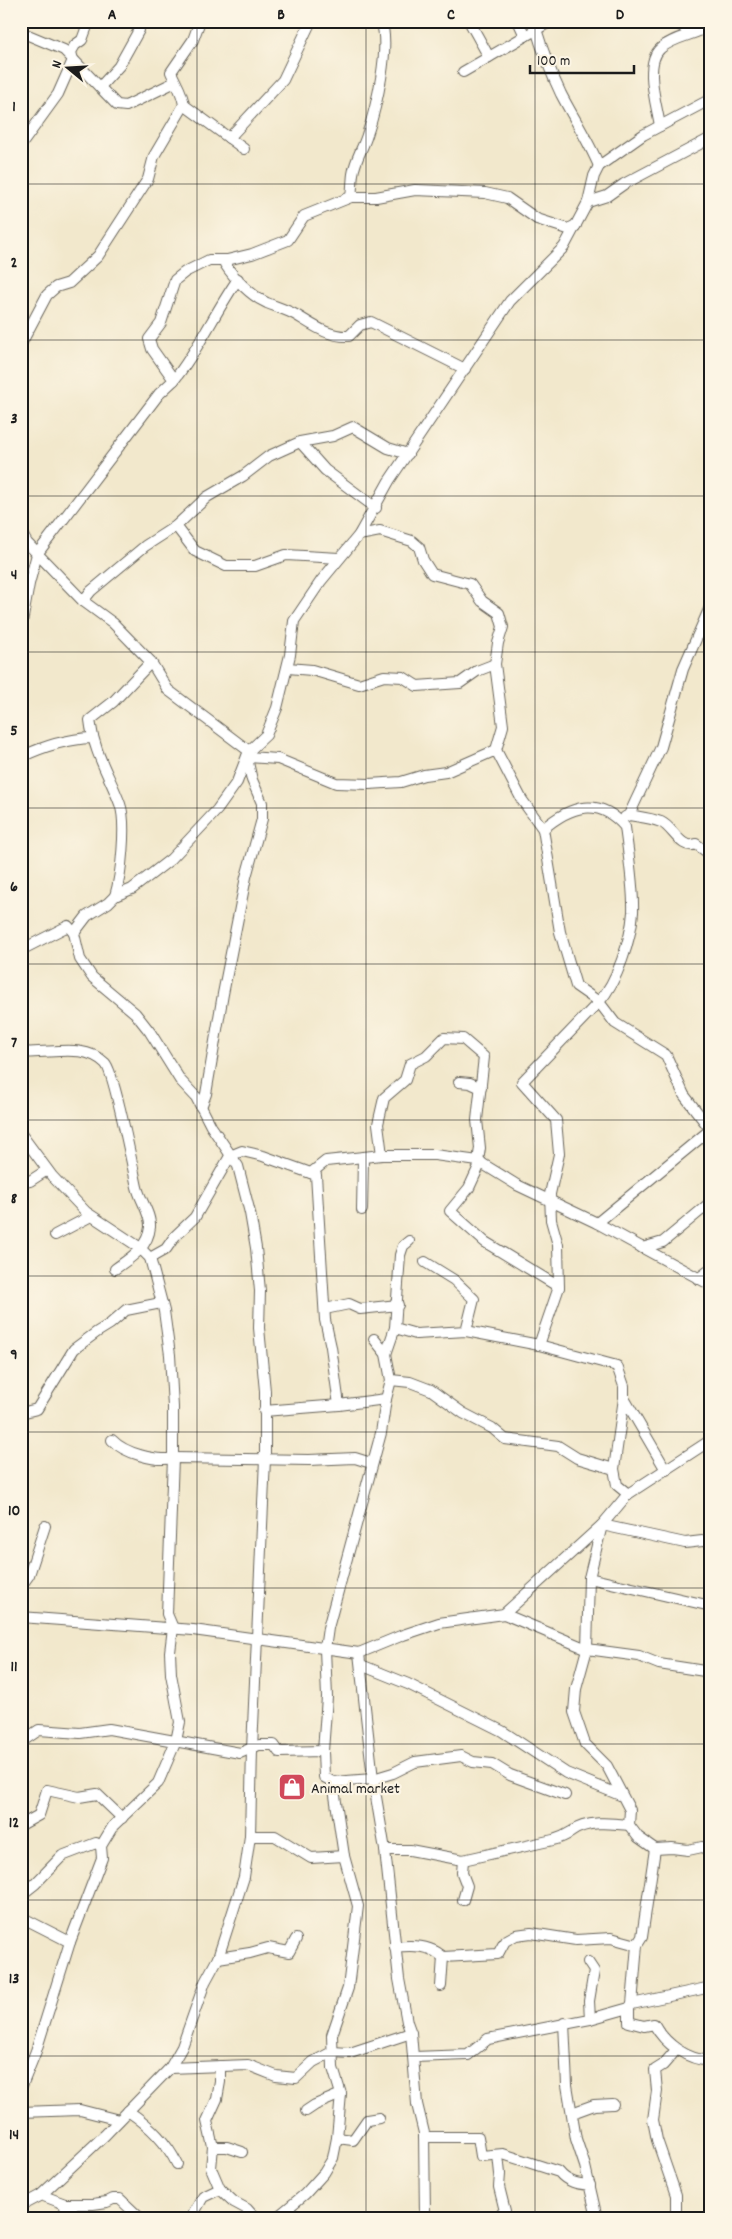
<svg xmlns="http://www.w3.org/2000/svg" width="732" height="2239" font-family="Dekko,sans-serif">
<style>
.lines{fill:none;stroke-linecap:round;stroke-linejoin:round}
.minor-casing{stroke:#67635a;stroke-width:12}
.minor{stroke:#fff;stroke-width:10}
.grid{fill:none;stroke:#1c1c1c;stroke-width:1;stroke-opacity:0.55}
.labels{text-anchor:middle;stroke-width:4.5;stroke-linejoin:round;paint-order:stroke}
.poi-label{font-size:16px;fill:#1c1c1c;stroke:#fcf5e5;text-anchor:start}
.neatline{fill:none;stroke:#1c1c1c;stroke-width:2}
.grid-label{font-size:16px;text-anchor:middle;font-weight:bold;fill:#1c1c1c}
</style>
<rect width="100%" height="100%" fill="#fcf5e5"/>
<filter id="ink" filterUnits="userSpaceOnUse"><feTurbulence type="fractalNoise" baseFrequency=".02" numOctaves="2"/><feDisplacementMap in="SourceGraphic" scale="10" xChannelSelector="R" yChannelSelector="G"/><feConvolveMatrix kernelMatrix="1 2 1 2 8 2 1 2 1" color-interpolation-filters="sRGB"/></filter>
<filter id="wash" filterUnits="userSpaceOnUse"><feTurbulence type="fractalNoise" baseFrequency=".0096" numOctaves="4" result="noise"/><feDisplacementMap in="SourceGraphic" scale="20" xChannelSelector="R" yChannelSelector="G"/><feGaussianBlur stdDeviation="1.12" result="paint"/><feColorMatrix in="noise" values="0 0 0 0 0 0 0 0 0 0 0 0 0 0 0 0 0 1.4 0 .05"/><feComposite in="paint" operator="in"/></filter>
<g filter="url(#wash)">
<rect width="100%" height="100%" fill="#f2e8cc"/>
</g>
<g filter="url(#ink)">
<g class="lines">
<g class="minor-casing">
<g id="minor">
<path d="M518,21L525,36"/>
<path d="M676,21L690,33"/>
<path d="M536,29C543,52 551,73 561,94C574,119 588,140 599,166"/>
<path d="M21,32L64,50L117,105L126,106L175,82"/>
<path d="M489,57L551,21"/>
<path d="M463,72L489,57L469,21"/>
<path d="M100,87L119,66L139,30"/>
<path d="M184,105L244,149"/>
<path d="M660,126C657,106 643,63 661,48C675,36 696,35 711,25"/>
<path d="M229,138L283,80L311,21"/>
<path d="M21,145L58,94L73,60L71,52L75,45L82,40L89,21"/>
<path d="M351,197C352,190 352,182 353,174C355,160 363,148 367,135C376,108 391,47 381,21"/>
<path d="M588,202L607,196L624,184L711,138"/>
<path d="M227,260L225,264C234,278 251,296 267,303C277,307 287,310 296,315C313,325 328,337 349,336L360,325L371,322L465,369"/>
<path d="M21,344L47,295L56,287L69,283L98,256L148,179L154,156L184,105C182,91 176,84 171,72L193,40L200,21"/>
<path d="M174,380C199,349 215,312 238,279"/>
<path d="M300,442L325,470L376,508"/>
<path d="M176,526L195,551L226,566H255L286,555L339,558"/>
<path d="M21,532L27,543L83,601L113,623L151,662L113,702L90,720C94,754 109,774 120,804C127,823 121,877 115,896"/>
<path d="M359,535L380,531L412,541L419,547L423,560L432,574L470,584L482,601L499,613L503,627L498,643L495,664L503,726L496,750"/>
<path d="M83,601L91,591L145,546L176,526L207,497L243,476L269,456L300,442L333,436L353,427L388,448L408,454"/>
<path d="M21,628L29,584L37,554L159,394L174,380L152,349L149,339L161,323L175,280L185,272L209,260H227L252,254L288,240L304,216L351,197H376L415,190L485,193L507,198L537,219L568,229L576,225"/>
<path d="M151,662L168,690L249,751"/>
<path d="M288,668L312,670L359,684L384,676L403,677L417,686L460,683L477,671L495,664"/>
<path d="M21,757C44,746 67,739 92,738"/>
<path d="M247,757L278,759L336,783L369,784L401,782L424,775L446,772L496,750L522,800L543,829C570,806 599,796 625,827C628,851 634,888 633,912C631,940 617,982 599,1002L615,1023L666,1055L684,1095L711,1130"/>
<path d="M629,815L661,747L683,669L711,605"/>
<path d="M625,817L629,815C640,817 651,818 661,822C673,827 681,851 696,844L711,855"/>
<path d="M21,950L68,926L74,933"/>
<path d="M21,1052C49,1055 83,1042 105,1063C114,1071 133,1169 137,1187C140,1200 151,1214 150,1227C148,1248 130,1258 115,1269"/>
<path d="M459,1082L470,1083L481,1088"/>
<path d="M201,1107L206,1094L223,994L246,877L262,819V803L252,780L247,758"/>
<path d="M21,1134L52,1176L86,1212L139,1247L150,1258L164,1311L170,1355L173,1407V1458L167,1614L173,1628L170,1652L171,1674L180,1722L176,1741L158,1783L113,1826L101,1846L102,1858L70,1942L36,2051L21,2088"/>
<path d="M382,1155L378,1124L384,1098L405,1080L410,1064L426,1056L444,1038L463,1039L484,1057L477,1120L480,1148L478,1161"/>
<path d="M481,1162L469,1188L450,1211L485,1242L559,1287"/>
<path d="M311,1173L326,1161L382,1155H435L478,1161L517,1185L597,1223L711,1285"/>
<path d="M21,1182L30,1181L47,1170"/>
<path d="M362,1210L363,1157"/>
<path d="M597,1223L710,1130"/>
<path d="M55,1235L91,1216"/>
<path d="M642,1248L663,1242L711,1202"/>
<path d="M150,1258L166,1249L175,1236L195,1217L230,1156L242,1151L263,1156L316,1175L325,1320L331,1347L339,1405"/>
<path d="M425,1262L454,1280L474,1299L466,1331"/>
<path d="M698,1279L711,1269"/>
<path d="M325,1309L349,1304L360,1309L398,1305"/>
<path d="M395,1328L416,1334L466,1331L539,1345L617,1366L624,1386V1398L666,1470"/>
<path d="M539,1345L559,1287L558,1245L551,1220L550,1194L559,1154L556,1120L522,1082L599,1002L576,986L560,932L543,829"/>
<path d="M386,1354L395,1328L400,1255L403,1246L409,1241"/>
<path d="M391,1380L410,1382L431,1390L463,1413L492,1428L505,1439L558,1446L577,1458L614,1469"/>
<path d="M624,1398L614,1469L617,1485L628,1494"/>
<path d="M264,1411L339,1405L386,1399"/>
<path d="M21,1413L37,1409L74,1349L97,1332L110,1324L126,1310L161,1303"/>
<path d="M112,1440C124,1453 156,1462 173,1458L309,1460L355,1458L371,1463"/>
<path d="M711,1540L685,1543L602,1525L589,1578L587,1649L576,1689L574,1712L585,1744L607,1766L630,1810L629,1825L638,1837L655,1849L672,1848L688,1850L702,1847L711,1850"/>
<path d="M589,1578L711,1606"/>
<path d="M21,1586L29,1575L45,1526"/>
<path d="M504,1614L587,1649L639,1656L659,1664L711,1672"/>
<path d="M21,1617L193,1630L359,1653L403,1635L439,1623L504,1614L602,1525L628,1494L711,1440"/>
<path d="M359,1653L373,1779L385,1850L399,1979L407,2022L411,2033L417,2104L424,2133L425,2218"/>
<path d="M361,1665L408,1684L502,1731L566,1773L620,1795"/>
<path d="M21,1742L39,1730L80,1733L109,1729L240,1753L259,1745H274L279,1752L323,1751L324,1777L333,1782L373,1779L393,1773L415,1762L461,1756L473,1762L492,1764L510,1775L565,1795"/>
<path d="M323,1751L327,1697L325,1649L328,1628L381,1433L386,1399L391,1380L386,1354L374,1339"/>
<path d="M21,1825L39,1815L47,1790L79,1797L97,1794L122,1818"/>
<path d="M250,1836H275L311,1858L344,1856"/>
<path d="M385,1850H410L463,1860L553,1840C561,1838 565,1836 571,1832C587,1820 611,1823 629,1825"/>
<path d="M463,1860L462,1873L467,1886L463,1900"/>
<path d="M21,1895L35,1884L62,1856L96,1843L101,1846"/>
<path d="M21,1917L70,1942"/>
<path d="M395,1947C410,1945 431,1945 443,1957L498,1954L505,1941L516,1935L531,1933L576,1940L611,1938L637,1945"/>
<path d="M218,1958L250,1953L268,1948L289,1952L296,1939"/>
<path d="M588,1962L594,1971L589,2001L590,2019"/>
<path d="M441,1986L443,1957"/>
<path d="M632,2004L637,1945L642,1937L655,1849"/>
<path d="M629,2008V2022L644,2026L654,2024C665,2044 687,2060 711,2061"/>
<path d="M564,2023L567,2085L576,2139L585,2166L597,2218"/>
<path d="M676,2050L663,2065L655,2070L657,2091L653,2120L657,2140L676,2195V2218"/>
<path d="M414,2057L468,2055L488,2039L590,2019L629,2008L632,2004L711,1987"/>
<path d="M220,2066V2082L217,2099L207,2121L213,2147L211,2168L220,2189L234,2202L247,2209L255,2218"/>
<path d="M170,2068L248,2065L276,2076L296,2078L313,2062L332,2052L350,2053L411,2033"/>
<path d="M128,2111C149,2125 166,2141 177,2164"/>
<path d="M306,2111L315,2105L341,2094"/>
<path d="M21,2112L80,2110L119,2120"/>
<path d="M572,2113L594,2105L613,2104"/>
<path d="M424,2137H478L481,2156L503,2154L559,2172C567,2182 577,2184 590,2185"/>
<path d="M337,2138L353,2140L367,2120L379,2118"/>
<path d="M213,2147H227L242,2152"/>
<path d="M41,2195L65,2204H93L107,2202L113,2199H120L140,2218"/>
<path d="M65,2204L66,2218"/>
<path d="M22,2205L41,2195L105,2135L170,2068L182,2047L205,1982L218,1958L244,1877L250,1836L252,1749L265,1459V1391L259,1328L260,1291L256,1248L250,1213L238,1166L211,1126L196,1097L180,1080L150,1032L135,1013L92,977L80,959L74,933L87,916L108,903L115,896L132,889L171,859L217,810L237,782L249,751L266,735L277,708L290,655L294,621L321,581L359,535L389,481L510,301L564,247L588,202L594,176L599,166L643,135L711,99"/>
<path d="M191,2218L203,2197L220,2189"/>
<path d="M276,2218L305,2194L324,2173L333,2158L337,2138L341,2094L333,2068L332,2035L348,1988L358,1906L344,1856L333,1782"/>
<path d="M496,2218L505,2211L499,2187L500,2174L498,2155"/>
</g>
</g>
<use href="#minor" class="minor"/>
</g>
</g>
<path class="grid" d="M197,21V2218M366,21V2218M535,21V2218M21,184H711M21,340H711M21,496H711M21,652H711M21,808H711M21,964H711M21,1120H711M21,1276H711M21,1432H711M21,1588H711M21,1744H711M21,1900H711M21,2056H711"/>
<defs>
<g id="shop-square" transform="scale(1.4375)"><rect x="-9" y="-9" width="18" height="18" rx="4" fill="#d1495b" stroke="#fcf5e5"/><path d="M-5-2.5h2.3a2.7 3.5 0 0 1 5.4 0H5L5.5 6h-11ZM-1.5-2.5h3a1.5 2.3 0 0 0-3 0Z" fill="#fff"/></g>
</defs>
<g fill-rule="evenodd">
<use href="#shop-square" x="292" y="1787"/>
</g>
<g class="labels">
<g class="poi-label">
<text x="311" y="1793">Animal market</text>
</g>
</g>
<rect width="732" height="2239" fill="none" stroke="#fcf5e5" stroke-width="55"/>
<g transform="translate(68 68) rotate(288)" stroke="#fcf5e5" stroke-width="4" paint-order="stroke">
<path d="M0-4L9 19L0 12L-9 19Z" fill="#1c1c1c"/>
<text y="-8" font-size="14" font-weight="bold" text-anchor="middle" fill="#1c1c1c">N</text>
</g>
<path d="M530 65v8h104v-8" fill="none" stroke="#1c1c1c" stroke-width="2.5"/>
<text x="537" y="65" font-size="15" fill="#1c1c1c" stroke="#fcf5e5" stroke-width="4" paint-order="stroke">100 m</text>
<rect x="28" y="28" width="676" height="2184" class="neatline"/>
<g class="grid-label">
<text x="112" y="19">A</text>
<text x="281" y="19">B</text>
<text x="451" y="19">C</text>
<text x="620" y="19">D</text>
<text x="14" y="111">1</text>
<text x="14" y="267">2</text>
<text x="14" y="423">3</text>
<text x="14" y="579">4</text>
<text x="14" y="735">5</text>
<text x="14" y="891">6</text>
<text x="14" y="1047">7</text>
<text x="14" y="1203">8</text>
<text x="14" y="1359">9</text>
<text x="14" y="1515">10</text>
<text x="14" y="1671">11</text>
<text x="14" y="1827">12</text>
<text x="14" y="1983">13</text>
<text x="14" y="2139">14</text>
</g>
</svg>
